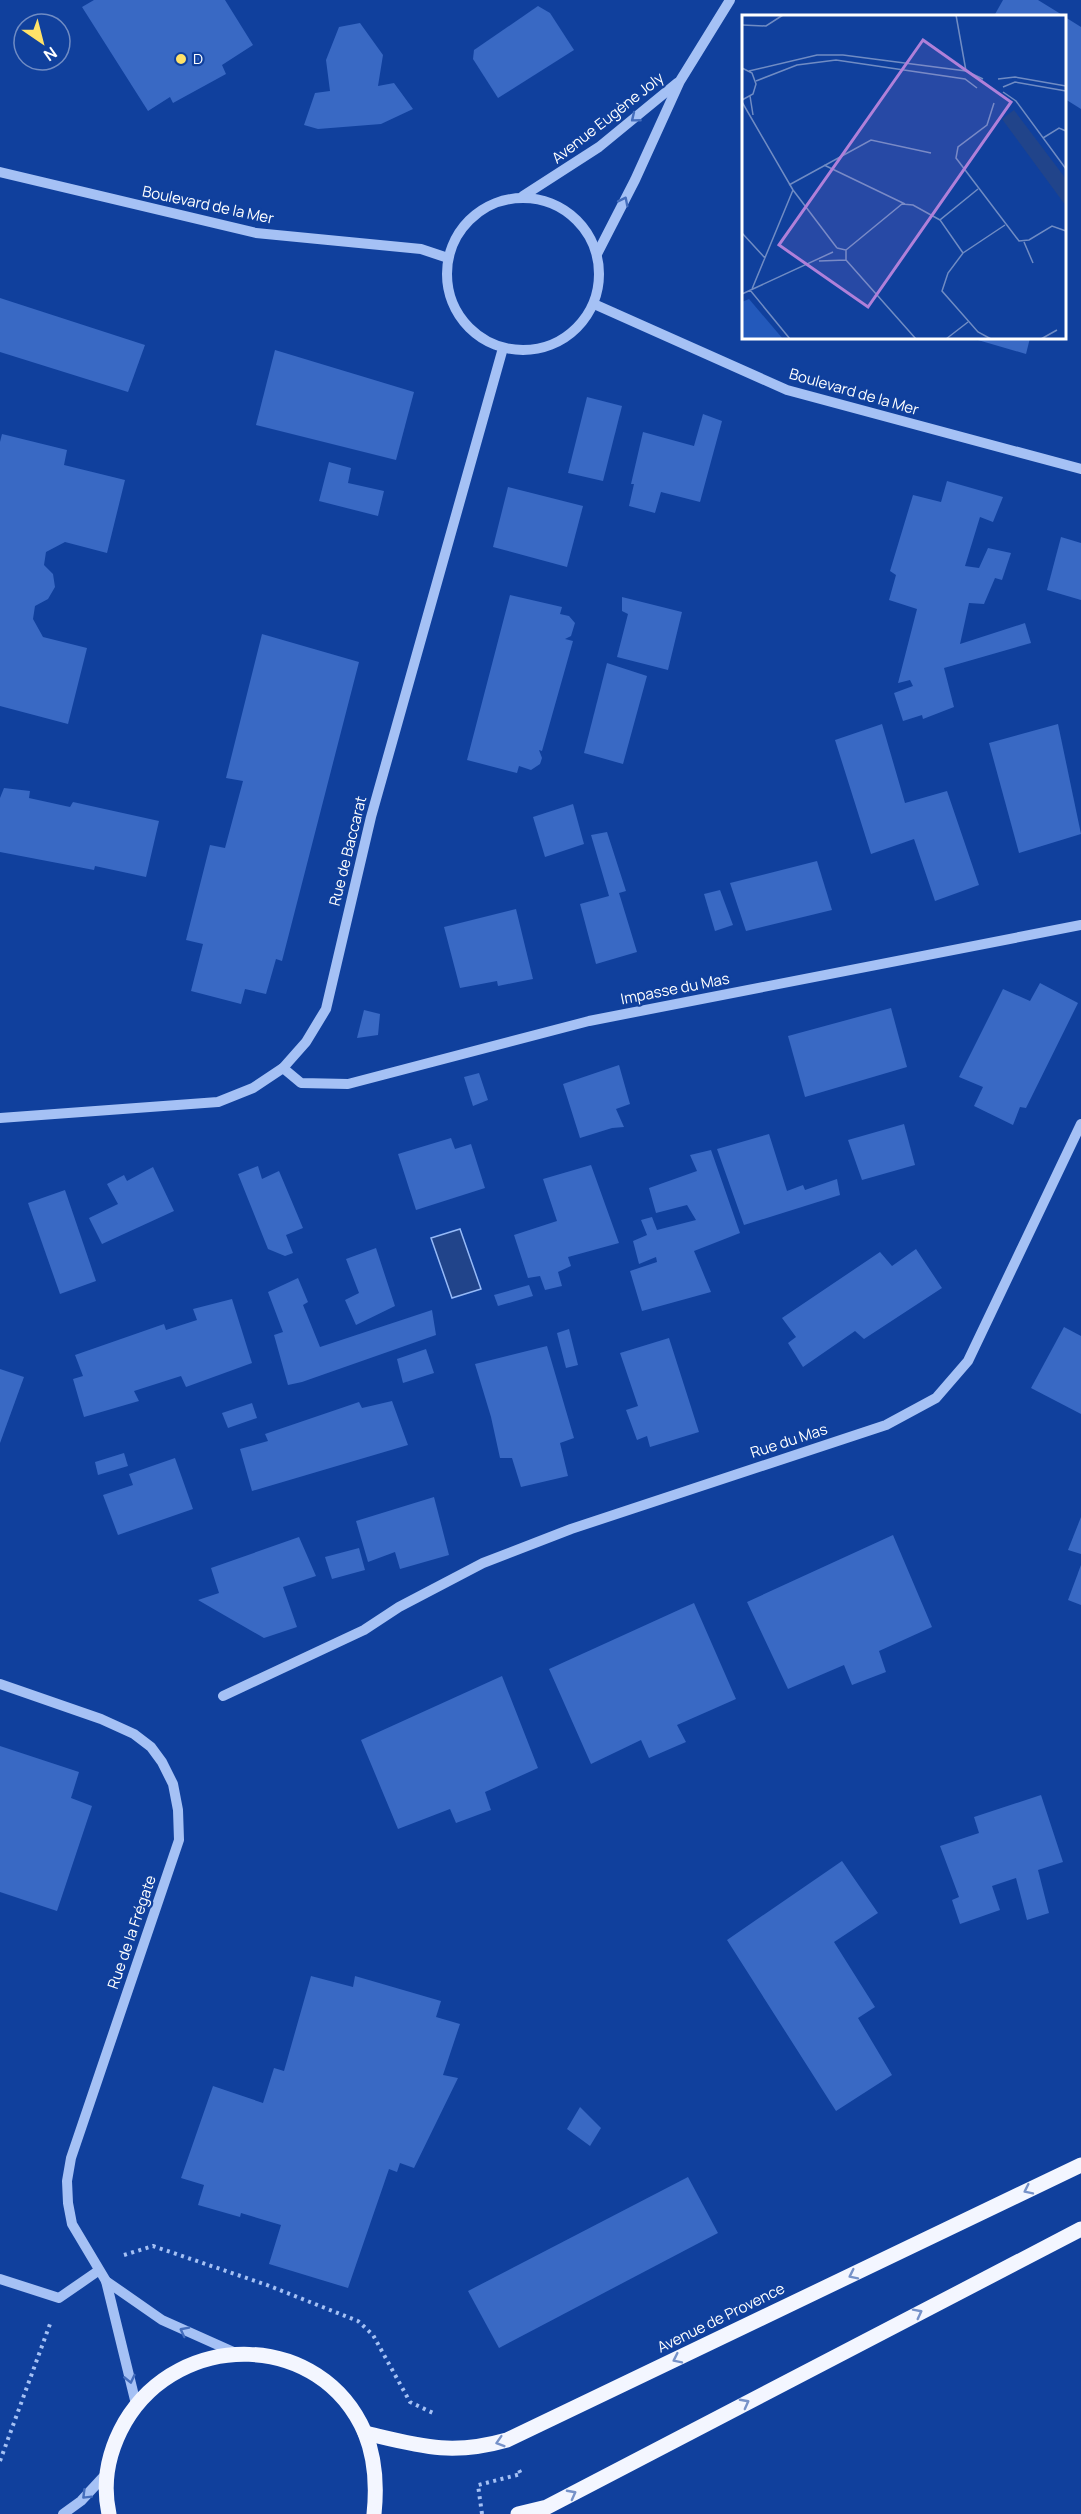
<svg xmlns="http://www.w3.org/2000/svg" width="1081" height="2514" font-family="Manrope,sans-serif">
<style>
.water{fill:#21448a;stroke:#96baf8;stroke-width:1.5}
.building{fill:#3969c4}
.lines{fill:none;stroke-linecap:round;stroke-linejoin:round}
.path{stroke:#a5c1f5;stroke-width:4;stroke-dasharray:3 4.5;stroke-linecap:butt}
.minor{stroke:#a5c1f5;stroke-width:10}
.major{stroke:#f3f6ff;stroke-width:15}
.oneway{stroke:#446dbc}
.oneway2{stroke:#7692c9}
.poi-dot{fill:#ffe269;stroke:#10409d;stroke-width:2}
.labels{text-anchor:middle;stroke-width:4.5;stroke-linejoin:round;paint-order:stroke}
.poi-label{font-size:15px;fill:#fff;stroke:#10409d;text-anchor:start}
.street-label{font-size:15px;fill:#fff;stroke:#10409d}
.inset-road{fill:none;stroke:#708cc4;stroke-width:1.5}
.view{fill:#b080d9;fill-opacity:0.15;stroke:#b080d9;stroke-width:3}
.inset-edge{fill:none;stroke:#fff;stroke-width:3}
</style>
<rect width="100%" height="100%" fill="#10409d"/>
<path class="water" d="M460,1229L481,1289L452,1298L431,1238Z"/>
<g class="building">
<path d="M94,0H225L253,45L222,65L226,74L173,103L170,97L148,111L82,7Z"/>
<path d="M1003,0H1038L1064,16H994Z"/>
<path d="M538,6L550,13L574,50L498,98L473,59L474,50Z"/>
<path d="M1065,17L1081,27V109L1065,99Z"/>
<path d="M360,23L383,55L378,86L394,83L413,109L381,124L318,129L304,125L315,93L330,91L326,60L339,27Z"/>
<path d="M0,298L145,345L128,392L0,352Z"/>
<path d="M971,338H1030L1026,354Z"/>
<path d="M275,350L414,392L396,460L256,425Z"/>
<path d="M587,397L622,406L603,481L568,473Z"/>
<path d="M703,414L722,421L700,502L661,492L655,513L629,506L634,484H631L643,432L694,446Z"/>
<path d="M2,434L67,450L64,465L125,480L107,553L65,542L46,552L44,565L53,574L55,587L48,599L35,606L33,619L43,637L87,648L68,724L0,706V442Z"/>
<path d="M329,462L351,468L348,483L384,491L378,516L319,501Z"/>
<path d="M947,481L1003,497L993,522L980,517L965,566L979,568L988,548L1011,553L1002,580L995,578L984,604L969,603L960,644L1025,623L1031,643L944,668L954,707L923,719L922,715L903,721L894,693L913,686L910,680L898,683L917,609L889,600L896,575L890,571L913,495L941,502Z"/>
<path d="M508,487L583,506L567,567L493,547Z"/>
<path d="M1061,537L1081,543V600L1047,590Z"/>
<path d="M510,595L562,607L560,614L569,616L575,623L571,636L565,639L573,641L542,751L539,750L542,758L540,764L531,770L519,766L517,773L467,760Z"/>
<path d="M622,597L682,612L668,670L617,657L628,614L622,611Z"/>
<path d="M262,634L359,662L282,961L276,959L266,994L245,989L241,1004L191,991L203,944L186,940L210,845L225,848L243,781L226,778Z"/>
<path d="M607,663L647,676L623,764L584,753Z"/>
<path d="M882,724L905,803L947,791L979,885L935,901L914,839L871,854L835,740Z"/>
<path d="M1058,724L1081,834L1019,853L989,743Z"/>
<path d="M4,788L30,791L29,798L70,807L73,802L159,821L146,877L95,866L94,870L0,852V798Z"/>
<path d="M573,804L584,844L545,857L533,817Z"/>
<path d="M607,832L626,891L619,893L637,952L596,964L580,904L609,896L591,835Z"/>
<path d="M817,861L832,910L746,931L730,883Z"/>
<path d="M720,890L733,925L715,931L704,894Z"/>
<path d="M516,909L533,979L498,986L497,981L460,988L444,927Z"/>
<path d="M1040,983L1078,1003L1026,1108L1020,1107L1013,1125L974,1106L983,1087L959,1077L1003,989L1030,1001Z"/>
<path d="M891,1008L907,1067L805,1097L788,1036Z"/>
<path d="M364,1010L380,1014L378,1035L357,1038Z"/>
<path d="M619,1065L630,1104L616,1109L624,1127L612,1128L580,1138L563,1084Z"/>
<path d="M479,1073L488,1100L473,1106L464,1077Z"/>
<path d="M904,1124L915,1165L862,1180L848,1140Z"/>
<path d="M769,1134L787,1191L803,1185L805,1190L837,1179L840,1195L744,1225L717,1149Z"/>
<path d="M451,1138L455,1149L471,1144L485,1188L416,1210L398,1154Z"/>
<path d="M711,1150L740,1233L694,1251L711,1292L642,1311L630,1271L657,1262L656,1257L639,1264L633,1241L647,1235L641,1220L652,1217L657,1230L696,1220L687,1205L656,1213L649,1188L697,1171L690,1155Z"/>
<path d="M591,1165L619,1243L568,1257L571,1266L558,1272L562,1286L545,1290L540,1276L528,1278L514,1235L557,1221L543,1179Z"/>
<path d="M258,1166L262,1179L279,1171L303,1228L286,1235L293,1253L285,1256L268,1249L238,1174Z"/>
<path d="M153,1167L174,1211L102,1244L89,1218L118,1204L107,1184L124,1175L127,1181Z"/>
<path d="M65,1190L96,1281L60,1294L28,1203Z"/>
<path d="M376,1248L395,1306L356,1325L345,1300L359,1293L346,1259Z"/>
<path d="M916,1249L942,1288L864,1339L855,1331L803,1367L788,1343L796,1337L782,1318L880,1252L892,1266Z"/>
<path d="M298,1278L308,1302L303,1305L320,1347L432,1310L436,1335L302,1382L288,1385L274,1335L283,1332L268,1292Z"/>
<path d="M529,1285L533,1296L498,1306L494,1295Z"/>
<path d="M232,1299L252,1363L186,1387L181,1376L134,1391L139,1401L84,1417L73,1379L83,1376L75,1355L164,1324L166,1330L197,1320L193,1309Z"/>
<path d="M1064,1327L1081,1336V1414L1031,1388Z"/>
<path d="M569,1329L578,1365L566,1368L557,1333Z"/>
<path d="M669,1338L699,1432L650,1447L647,1436L637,1440L626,1410L638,1406L620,1353Z"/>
<path d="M547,1346L574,1438L560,1443L568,1476L521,1487L512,1458H500L491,1417L475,1364Z"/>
<path d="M426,1349L434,1373L403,1383L397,1359Z"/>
<path d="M0,1369L24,1377L0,1443Z"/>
<path d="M392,1401L408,1445L252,1491L240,1449L268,1441L265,1434L359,1402L362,1408Z"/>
<path d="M252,1403L257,1418L228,1428L222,1413Z"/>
<path d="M124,1453L128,1466L98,1475L95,1462Z"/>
<path d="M175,1458L193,1509L118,1535L103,1495L133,1485L129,1474Z"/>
<path d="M434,1497L449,1555L400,1569L395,1552L368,1562L356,1521Z"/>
<path d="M1081,1517V1554L1068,1550Z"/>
<path d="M893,1535L932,1627L879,1651L886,1672L852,1685L844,1665L788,1689L747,1602Z"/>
<path d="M299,1537L316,1576L283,1587L297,1627L264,1638L198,1600L219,1593L211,1568Z"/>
<path d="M359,1548L365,1570L332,1579L325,1557Z"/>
<path d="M1081,1565V1605L1068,1600Z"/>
<path d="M694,1603L736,1699L677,1725L686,1742L649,1758L641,1740L591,1764L549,1669Z"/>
<path d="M502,1676L538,1768L485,1792L491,1810L456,1823L450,1809L398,1829L361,1740Z"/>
<path d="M0,1746L79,1772L71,1798L92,1806L57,1911L0,1892Z"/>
<path d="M1041,1795L1063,1862L1038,1870L1049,1913L1027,1920L1016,1878L992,1886L1000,1910L960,1924L952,1900L959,1897L940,1846L979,1833L974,1817Z"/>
<path d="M842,1861L878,1913L834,1942L875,2007L858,2018L892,2075L836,2111L727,1940Z"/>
<path d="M311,1976L353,1987L355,1976L441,2001L436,2017L460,2024L443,2075L458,2078L414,2168L400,2163L397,2172L389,2169L348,2288L269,2264L281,2225L241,2213L240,2217L198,2205L204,2185L181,2178L213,2086L263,2103L274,2068L284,2071Z"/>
<path d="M580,2107L601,2128L590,2146L567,2129Z"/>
<path d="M688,2177L718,2233L499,2348L468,2291Z"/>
</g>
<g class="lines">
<g class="path">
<path d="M124,2255L153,2246L267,2285L358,2321L373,2335L410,2402L433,2413"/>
<path d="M0,2461L50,2324"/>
<path d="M482,2514L478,2485L521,2474L518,2468"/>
</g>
<g class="minor">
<path d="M0,172L256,233L421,249L448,258"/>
<path d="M523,196L599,147L677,83"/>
<circle cx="523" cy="274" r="76"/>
<path d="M597,254L635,180L680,81L730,0"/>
<path d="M594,304L787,390L1081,469"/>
<path d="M283,1068L301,1083L348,1084L589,1021L1081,925"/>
<path d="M0,1118L218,1102L253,1088L283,1068L306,1042L326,1009L371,817L503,348"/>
<path d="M0,1684L101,1719L134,1734L151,1747L162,1762L173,1784L178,1810L179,1840L71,2158L67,2181L68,2203L72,2224L106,2281L162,2320L238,2354"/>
<path d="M223,1696L364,1630L399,1607L483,1563L571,1529L886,1425L936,1398L968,1361L1081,1124"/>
<path d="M0,2279L59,2298L98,2271"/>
<path d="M106,2281L136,2404"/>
<path d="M63,2514L81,2501L106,2474"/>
</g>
<g class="major">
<path d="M365,2433C420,2446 451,2456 507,2440L1081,2165"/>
<path d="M109,2514C102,2482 109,2450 125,2422C180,2329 321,2331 365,2433C376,2460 377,2486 374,2514"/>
<path d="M518,2514L547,2507L1081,2229"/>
</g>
</g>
<defs><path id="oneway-chevron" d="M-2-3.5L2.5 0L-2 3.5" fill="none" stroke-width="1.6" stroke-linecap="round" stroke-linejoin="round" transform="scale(1.5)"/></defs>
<g class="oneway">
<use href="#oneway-chevron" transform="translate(635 118) rotate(141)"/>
<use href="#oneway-chevron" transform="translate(624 201) rotate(-63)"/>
<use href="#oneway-chevron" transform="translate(184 2331) rotate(-153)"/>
<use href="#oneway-chevron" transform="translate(130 2379) rotate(77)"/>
<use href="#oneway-chevron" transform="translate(86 2495) rotate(135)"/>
</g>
<g class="oneway2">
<use href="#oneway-chevron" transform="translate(1028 2190) rotate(154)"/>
<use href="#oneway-chevron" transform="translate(853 2275) rotate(154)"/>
<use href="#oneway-chevron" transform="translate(918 2313) rotate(-27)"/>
<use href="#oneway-chevron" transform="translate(677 2359) rotate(154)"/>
<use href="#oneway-chevron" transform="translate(745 2403) rotate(-28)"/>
<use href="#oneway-chevron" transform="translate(500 2442) rotate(163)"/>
<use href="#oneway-chevron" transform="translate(572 2494) rotate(-28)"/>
</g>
<circle class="poi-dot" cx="181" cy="59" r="6"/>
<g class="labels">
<g class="poi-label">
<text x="193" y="64">D</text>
</g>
<g class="street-label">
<text transform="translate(608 118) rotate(-38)" y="5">Avenue Eugène Joly</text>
<text transform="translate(208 205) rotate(12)" y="5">Boulevard de la Mer</text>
<text transform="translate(854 392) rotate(16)" y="5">Boulevard de la Mer</text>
<text transform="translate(348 851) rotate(-76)" y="5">Rue de Baccarat</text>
<text transform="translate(675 989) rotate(-11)" y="5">Impasse du Mas</text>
<text transform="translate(789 1441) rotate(-18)" y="5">Rue du Mas</text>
<text transform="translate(132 1932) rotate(-71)" y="5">Rue de la Frégate</text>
<text transform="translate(721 2318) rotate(-26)" y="5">Avenue de Provence</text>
</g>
</g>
<g transform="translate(742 15)">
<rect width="324" height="324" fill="#10409d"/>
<path d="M7,284L41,324H0V287Z" fill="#2359bb"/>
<path d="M272,95L324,164V191L260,104Z" fill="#21448a"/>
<path class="inset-road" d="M214,0L224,56M0,10L24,11L41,0M0,53L10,58L14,69L11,79L0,85M7,56L75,40H101L224,56L241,64M256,64L273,62L324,71M14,66L55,50L94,45L223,64L235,73M261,72L273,67L324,76M261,77L274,86L324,154M8,81L11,100M0,87L51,175L95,233M252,88L245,110L216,132L214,143L277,226L287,225L310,211L324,216M301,123L317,113L324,116M82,150L163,189M47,170L129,125L189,138M0,218L23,243M282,227L291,248M95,233L104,235V245M104,235L160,189L171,190L198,205M221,238L198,205L236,174M104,245L174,324M77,246L104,245M10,274L51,175M8,275L48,324M0,279L91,237M204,324L226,307M249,324L236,317L200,276L206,258L221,238L263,210M299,324L315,315"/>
<path class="view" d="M181,25L269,87L126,292L37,230Z"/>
<rect width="324" height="324" class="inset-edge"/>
</g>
<g transform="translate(42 42) rotate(145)"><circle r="28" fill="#10409d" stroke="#708cc4" stroke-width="1.5"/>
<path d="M0-4.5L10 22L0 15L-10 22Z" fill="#ffe269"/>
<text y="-9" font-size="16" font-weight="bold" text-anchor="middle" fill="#ffffff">N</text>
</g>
</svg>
